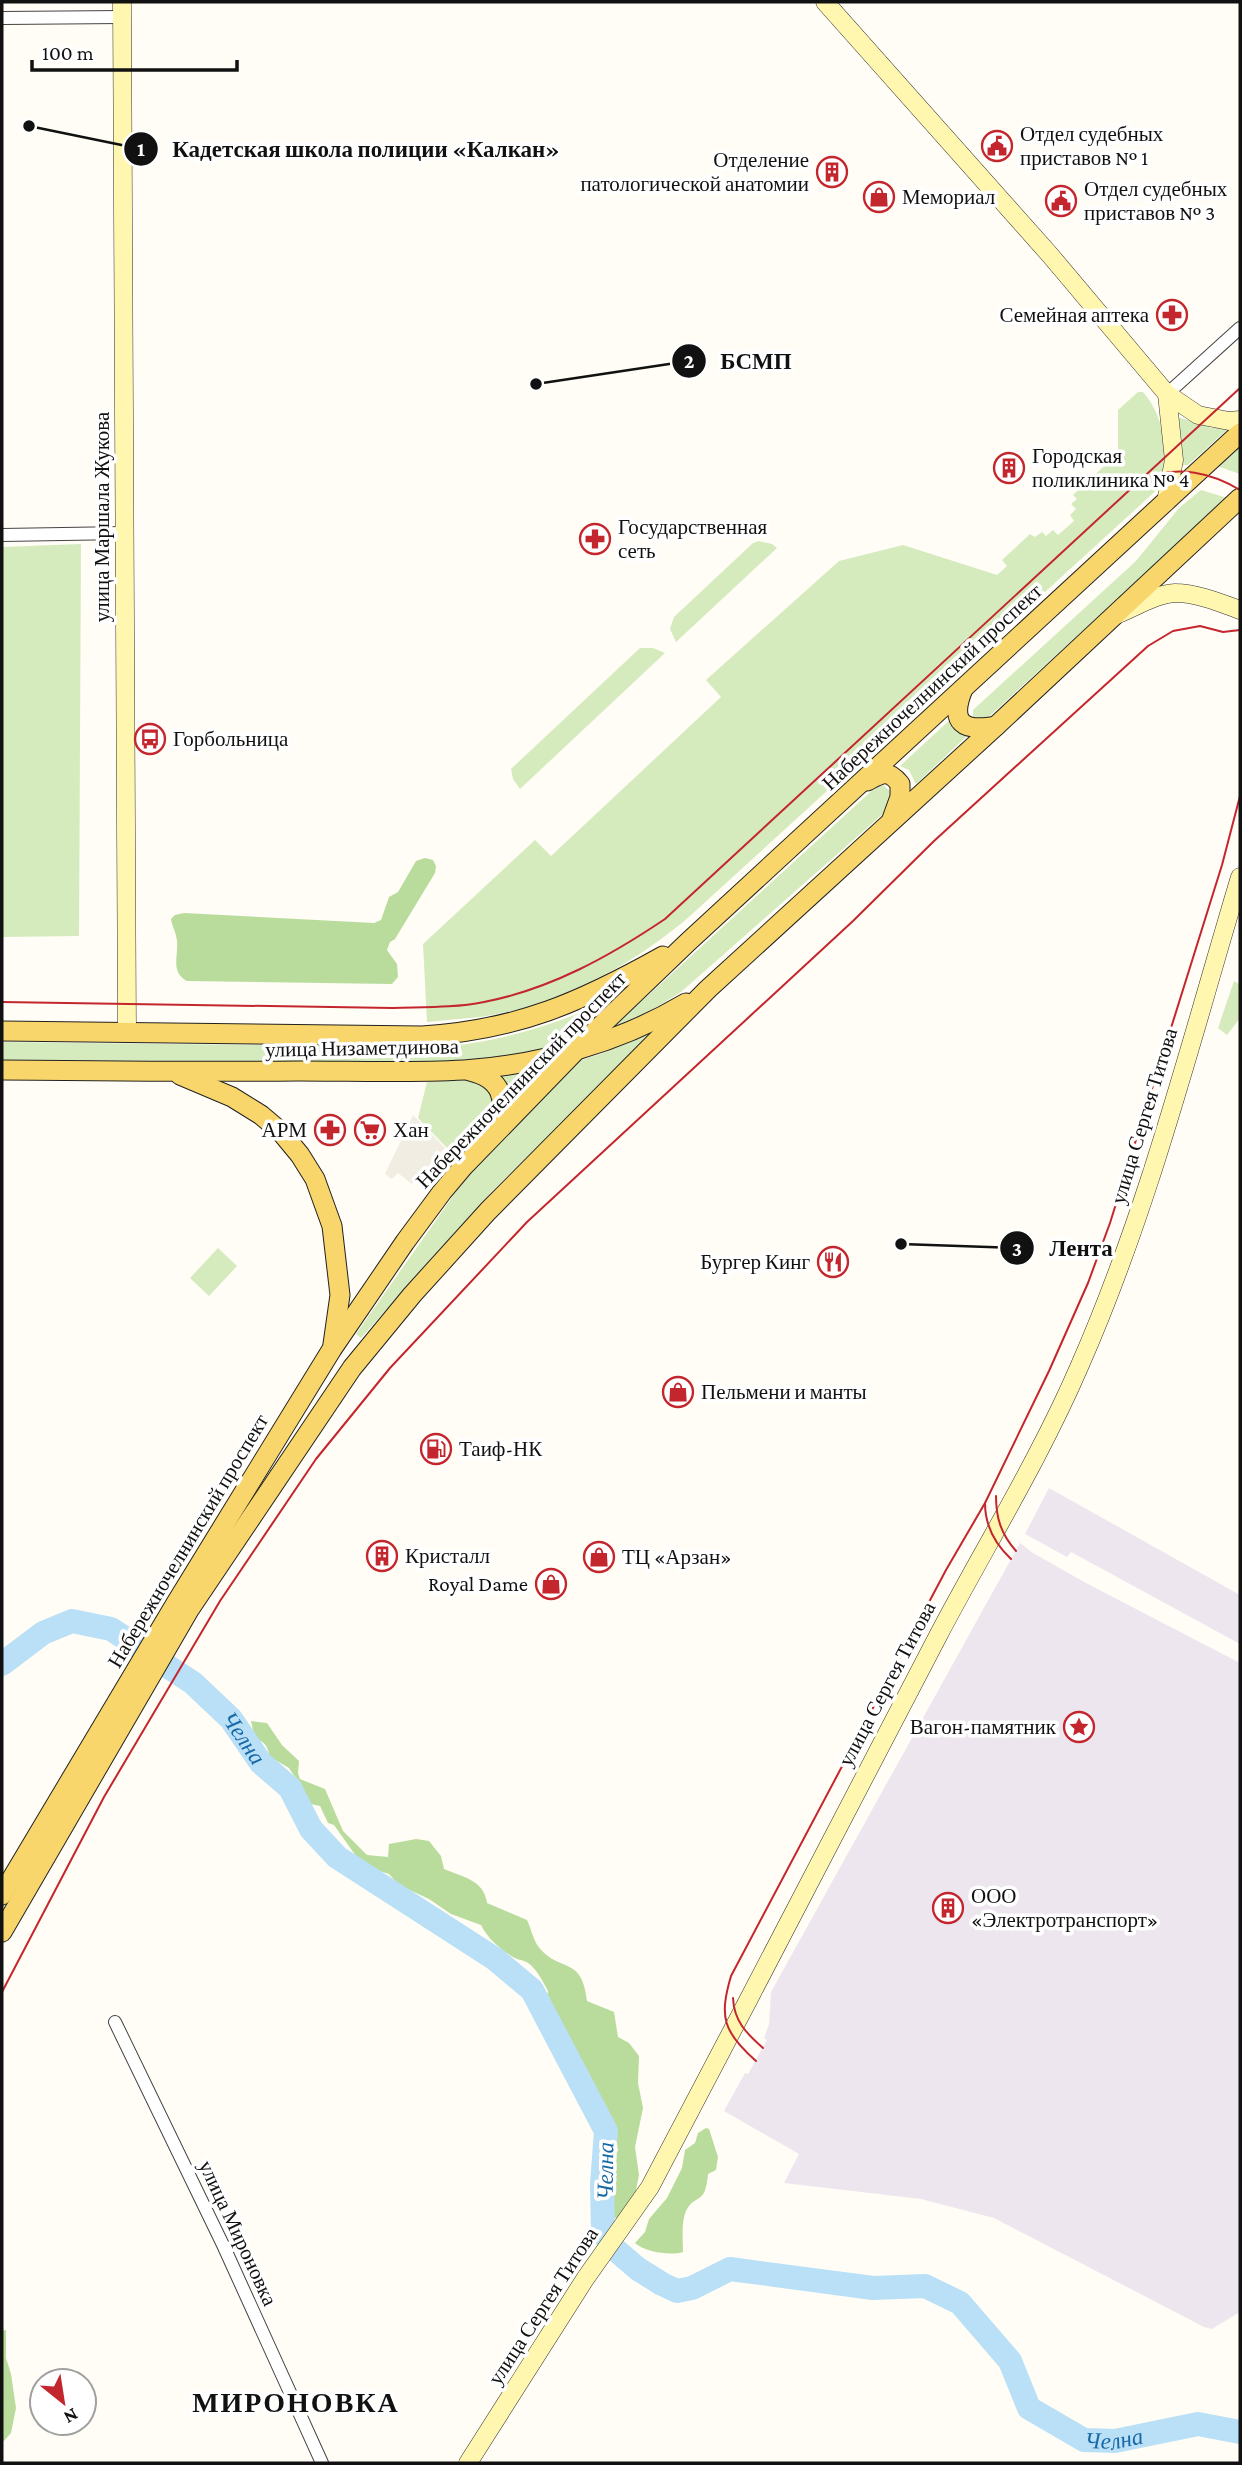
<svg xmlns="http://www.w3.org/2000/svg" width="1242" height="2465" font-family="'Crimson Pro',serif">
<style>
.industrial{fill:#eee6ef}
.green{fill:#d5ebbd}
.forest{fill:#b9dc9c}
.plaza{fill:#f1ede2}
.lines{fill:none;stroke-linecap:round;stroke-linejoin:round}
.river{stroke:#b9e0f7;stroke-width:24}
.street-casing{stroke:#444;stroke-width:14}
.secondary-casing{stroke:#333;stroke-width:19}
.primary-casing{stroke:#222;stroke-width:21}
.street{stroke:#fff;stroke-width:12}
.secondary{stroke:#fff6b0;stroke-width:18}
.primary{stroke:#f9d66b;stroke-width:19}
.tram{stroke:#c4262e;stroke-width:2}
.labels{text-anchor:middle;stroke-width:7;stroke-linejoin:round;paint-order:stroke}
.poi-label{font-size:21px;fill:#111;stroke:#fff;text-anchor:start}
.street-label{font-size:21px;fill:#111;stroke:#fff}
.water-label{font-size:23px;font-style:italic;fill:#1768a6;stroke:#fff}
.district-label{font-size:28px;font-weight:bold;letter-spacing:2px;fill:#111;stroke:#fff}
.leader{fill:none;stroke:#111;stroke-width:2.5}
.callout-dot{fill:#111;stroke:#fff;stroke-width:2.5}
.mark-label{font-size:21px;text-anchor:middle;font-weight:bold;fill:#fff}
.callout-label{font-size:23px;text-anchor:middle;font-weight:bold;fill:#111;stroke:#fff;stroke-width:7;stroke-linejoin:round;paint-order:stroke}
</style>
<rect width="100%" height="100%" fill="#fffdf5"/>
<g class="industrial">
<path d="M1049,1488L1240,1595V1644L1071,1552L1067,1557L1025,1534Z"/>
<path d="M1020,1543L1033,1553L1086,1583L1240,1663V2312L1212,2329L1204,2327L994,2218L921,2199L784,2183L799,2154L724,2111L745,2073L748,2074L767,2040L764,2038L769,2024L771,1992Z"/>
</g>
<g class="green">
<path d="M1138,392H1143C1166,418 1167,453 1161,486L690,916C632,966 558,1006 480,1017C462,1019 444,1020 427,1022L423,944L535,840L551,856L721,697L706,680L839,561L903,545L997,575L1007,566L1002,560L1030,534L1035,537L1042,532L1046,536L1053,530L1058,535L1074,521L1070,515L1076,509L1071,504L1077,499L1073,495L1118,453V410Z"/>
<path d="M1178,417L1212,428H1229L1188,465H1180L1181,437Z"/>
<path d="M1240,445V474L1217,466Z"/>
<path d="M1201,490L1227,498L982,723L973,719V710L1136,561L1179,508Z"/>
<path d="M759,541L772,544L777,548L676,642L670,629L674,617L753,543Z"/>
<path d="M81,544L79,936L2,937V547Z"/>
<path d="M640,648H653L665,653L520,789L513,779L511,769Z"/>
<path d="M953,717L969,734L916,784L909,770L900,766Z"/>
<path d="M878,785H883L892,793L893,805L681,992L639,1018L608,1032Z"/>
<path d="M1234,981L1240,985V1018L1227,1035L1218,1028Z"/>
<path d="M591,1009L559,1048L520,1056L428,1065L2,1060V1042L423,1047C482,1047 536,1030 591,1009Z"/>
<path d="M661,1026L493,1190L361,1338L356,1334L465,1179L575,1062L600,1054Z"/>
<path d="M537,1070L516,1092L497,1074Z"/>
<path d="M473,1079L481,1082L492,1093L493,1110L489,1118L452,1153L418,1118L427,1082Z"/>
<path d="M218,1248L237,1266L209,1296L190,1278Z"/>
</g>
<g class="forest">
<path d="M425,858L433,860L436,866L435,873L395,939L390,942L387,950L397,964L398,977L392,984L187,981C168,971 181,952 176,936C175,930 172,926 171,919L175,915L184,913L374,923L381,920L389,897L398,892L416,861Z"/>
<path d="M251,1721L267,1723L282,1745L299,1761L298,1773L300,1779L325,1789L343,1831L367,1855L388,1857L389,1844L416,1839L429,1841L441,1856L444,1869C463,1877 484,1880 487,1903L527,1920C531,1928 533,1939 538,1946C559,1974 582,1954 587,2001L614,2012L618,2037L629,2043L639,2056L638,2083L643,2108L635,2147L639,2175L634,2200L626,2216L614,2218L613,2162L618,2150L615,2131L598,2100L576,2051L546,2004L548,1991C543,1982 537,1969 528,1963C524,1960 517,1960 513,1957C500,1949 488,1939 481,1925L451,1914L429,1899L399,1885L389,1874L370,1868L356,1856L334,1825L328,1823L320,1806L306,1803L299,1783L289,1768L270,1757C267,1746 266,1742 255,1739Z"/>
<path d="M706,2128L709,2129L718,2157L716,2170L708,2174C705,2207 696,2192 686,2211C681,2222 683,2240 683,2252C670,2256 645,2252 635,2243L645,2232L649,2219L667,2198L682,2168L685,2150L695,2143L698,2133Z"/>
<path d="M6,2330V2358L11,2374L16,2408L11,2433L2,2443V2331Z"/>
</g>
<path class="plaza" d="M413,1115L445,1148L412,1184L398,1173L392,1179L385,1174Z"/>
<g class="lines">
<path class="river" id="s1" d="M2,1664L43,1633L72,1621L111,1629L193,1683L231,1719L261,1763L290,1788L311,1829L337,1857L495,1959L532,1990L606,2131L602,2184L603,2231L610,2245L638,2269L662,2284L677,2291L692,2288L730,2269L873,2288L925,2286L960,2303L1010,2361L1029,2408L1084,2440L1115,2441L1198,2424L1240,2432"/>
<g class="street-casing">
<g id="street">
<path d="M2,18L122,17"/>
<path d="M1167,394L1240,328"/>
<path d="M2,535L124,533"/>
<path d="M115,2022L224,2247L322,2463"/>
</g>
</g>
<g class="secondary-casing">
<g id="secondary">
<path d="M122,2L127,1032"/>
<path d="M825,2L1050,255L1167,394L1198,415L1229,421L1240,420"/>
<path d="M1166,502L1174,460L1167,394"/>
<path d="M1118,614C1136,607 1156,594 1175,593C1197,593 1221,603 1240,610"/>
<path d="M468,2463L585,2279L650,2187C747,2003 843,1819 939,1634C986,1545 1040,1458 1080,1365C1149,1208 1191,1040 1240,877"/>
</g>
</g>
<g class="primary-casing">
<g id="primary">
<path d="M963,689C949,723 963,732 996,726"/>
<path d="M867,781C883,773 888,769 900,784V797L892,819"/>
<path d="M2,1031L422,1036C518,1030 581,1002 663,956"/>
<path d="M2,1070C101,1071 200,1072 299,1071C354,1071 409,1073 464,1070C540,1065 621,1042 686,1003"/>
<path d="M470,1071C503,1079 506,1099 500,1128"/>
<path d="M180,1075L232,1097L261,1115L281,1132L300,1155L315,1179L332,1226L340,1295L333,1344"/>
<path d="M2,1895L176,1603L332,1349L405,1242L442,1192L463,1167L592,1034L688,942L1240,433"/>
<path d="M2,1932L189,1610L352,1368L412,1295L488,1211L708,989L996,726L1240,498"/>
</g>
</g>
<use href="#street" class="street"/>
<use href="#secondary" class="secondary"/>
<use href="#primary" class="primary"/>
<g class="tram">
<path d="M1147,478C1178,465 1212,473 1240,490"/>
<path d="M2,1002L393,1008C423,1007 454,1008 484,1002C551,989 610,956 665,919L1240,388"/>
<path d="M996,1496C996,1518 1001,1534 1016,1551"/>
<path d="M985,1503C985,1525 994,1543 1011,1559"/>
<path d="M2,1992L104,1797L220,1601L316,1459L390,1368L527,1222L853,921L934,841L1148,646L1173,631L1200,626L1223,632L1240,630"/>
<path d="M733,1998C734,2021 746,2033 763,2048"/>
<path d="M756,2061C723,2032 719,2017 731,1976L946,1570L985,1503L1049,1371L1088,1283L1110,1223L1222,865L1240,796"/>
</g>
</g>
<defs>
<g id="civic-ring" transform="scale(1.575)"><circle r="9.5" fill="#fff" stroke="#c4262e" stroke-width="1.5"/><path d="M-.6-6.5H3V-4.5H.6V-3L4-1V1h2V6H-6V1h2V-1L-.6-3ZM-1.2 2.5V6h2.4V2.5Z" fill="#c4262e"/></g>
<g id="building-ring" transform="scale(1.575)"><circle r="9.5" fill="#fff" stroke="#c4262e" stroke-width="1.5"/><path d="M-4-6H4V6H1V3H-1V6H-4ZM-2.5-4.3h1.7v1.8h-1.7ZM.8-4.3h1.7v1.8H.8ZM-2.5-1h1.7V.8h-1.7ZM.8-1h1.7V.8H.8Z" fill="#c4262e"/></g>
<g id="shop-ring" transform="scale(1.575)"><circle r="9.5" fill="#fff" stroke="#c4262e" stroke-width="1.5"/><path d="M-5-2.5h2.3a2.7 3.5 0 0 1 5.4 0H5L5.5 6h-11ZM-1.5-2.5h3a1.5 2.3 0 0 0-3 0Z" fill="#c4262e"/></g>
<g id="pharmacy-ring" transform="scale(1.575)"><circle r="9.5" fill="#fff" stroke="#c4262e" stroke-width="1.5"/><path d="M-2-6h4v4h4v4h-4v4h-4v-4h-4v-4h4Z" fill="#c4262e"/></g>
<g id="bus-ring" transform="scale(1.575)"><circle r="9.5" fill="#fff" stroke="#c4262e" stroke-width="1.5"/><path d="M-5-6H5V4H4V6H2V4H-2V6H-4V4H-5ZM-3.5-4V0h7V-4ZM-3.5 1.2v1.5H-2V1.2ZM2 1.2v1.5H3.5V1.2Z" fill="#c4262e"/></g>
<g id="supermarket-ring" transform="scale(1.575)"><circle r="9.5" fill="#fff" stroke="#c4262e" stroke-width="1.5"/><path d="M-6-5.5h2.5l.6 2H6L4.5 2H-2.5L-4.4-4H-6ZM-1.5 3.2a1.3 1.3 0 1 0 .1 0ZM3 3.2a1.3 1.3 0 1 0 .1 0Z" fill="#c4262e"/></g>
<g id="restaurant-ring" transform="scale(1.575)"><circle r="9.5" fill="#fff" stroke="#c4262e" stroke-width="1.5"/><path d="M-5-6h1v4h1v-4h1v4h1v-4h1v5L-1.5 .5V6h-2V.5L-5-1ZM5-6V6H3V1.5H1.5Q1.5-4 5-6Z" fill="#c4262e"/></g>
<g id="fuel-ring" transform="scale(1.575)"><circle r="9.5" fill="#fff" stroke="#c4262e" stroke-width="1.5"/><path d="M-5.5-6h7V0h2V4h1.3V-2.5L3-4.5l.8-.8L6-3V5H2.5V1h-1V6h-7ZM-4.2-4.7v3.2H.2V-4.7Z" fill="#c4262e"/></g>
<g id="sight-ring" transform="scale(1.575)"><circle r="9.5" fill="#fff" stroke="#c4262e" stroke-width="1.5"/><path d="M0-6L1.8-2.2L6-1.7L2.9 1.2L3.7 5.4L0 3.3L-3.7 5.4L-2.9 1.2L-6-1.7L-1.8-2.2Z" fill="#c4262e"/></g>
</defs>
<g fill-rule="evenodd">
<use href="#civic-ring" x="997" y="146"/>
<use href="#building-ring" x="832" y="172"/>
<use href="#shop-ring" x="879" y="197"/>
<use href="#civic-ring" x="1061" y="201"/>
<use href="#pharmacy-ring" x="1172" y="315"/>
<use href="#building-ring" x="1009" y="468"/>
<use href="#pharmacy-ring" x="595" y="539"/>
<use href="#bus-ring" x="150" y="739"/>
<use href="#pharmacy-ring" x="330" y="1130"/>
<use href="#supermarket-ring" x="370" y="1130"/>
<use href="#restaurant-ring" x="833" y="1262"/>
<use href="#shop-ring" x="678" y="1392"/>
<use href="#fuel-ring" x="436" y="1449"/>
<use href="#building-ring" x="382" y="1556"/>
<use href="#shop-ring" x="599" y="1557"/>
<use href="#shop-ring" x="551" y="1584"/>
<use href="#sight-ring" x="1079" y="1727"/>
<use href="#building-ring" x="948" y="1908"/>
</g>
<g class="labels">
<g class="poi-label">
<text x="1020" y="141">Отдел судебных<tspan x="1020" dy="24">приставов № 1</tspan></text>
<text x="809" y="167" text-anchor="end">Отделение<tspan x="809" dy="24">патологической анатомии</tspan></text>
<text x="1084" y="196">Отдел судебных<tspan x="1084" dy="24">приставов № 3</tspan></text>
<text x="902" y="204">Мемориал</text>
<text x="1149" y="322" text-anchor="end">Семейная аптека</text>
<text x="1032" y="463">Городская<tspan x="1032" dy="24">поликлиника № 4</tspan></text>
<text x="618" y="534">Государственная<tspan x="618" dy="24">сеть</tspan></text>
<text x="173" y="746">Горбольница</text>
<text x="307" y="1137" text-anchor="end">АРМ</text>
<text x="393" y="1137">Хан</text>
<text x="810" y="1269" text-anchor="end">Бургер Кинг</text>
<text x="701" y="1399">Пельмени и манты</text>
<text x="459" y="1456">Таиф-НК</text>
<text x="405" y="1563">Кристалл</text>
<text x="622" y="1564">ТЦ «Арзан»</text>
<text x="528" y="1591" text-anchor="end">Royаl Dame</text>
<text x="1056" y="1734" text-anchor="end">Вагон-памятник</text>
<text x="971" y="1903">ООО<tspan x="971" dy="24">«Электротранспорт»</tspan></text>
</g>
<g class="street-label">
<text transform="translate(102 517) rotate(-90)" y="7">улица Маршала Жукова</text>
<text transform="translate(932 687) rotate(-43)" y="7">Набережночелнинский проспект</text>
<text transform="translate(362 1048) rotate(-1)" y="7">улица Низаметдинова</text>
<text transform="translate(521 1080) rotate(-46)" y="7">Набережночелнинский проспект</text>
<text transform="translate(1144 1116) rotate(-73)" y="7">улица Сергея Титова</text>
<text transform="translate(188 1541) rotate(-59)" y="7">Набережночелнинский проспект</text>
<text transform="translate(887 1684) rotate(-62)" y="7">улица Сергея Титова</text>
<text transform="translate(238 2233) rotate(65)" y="7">улица Мироновка</text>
<text transform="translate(543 2306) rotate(-57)" y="7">улица Сергея Титова</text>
</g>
<g class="water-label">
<text dy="8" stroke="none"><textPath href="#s1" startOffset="296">Челна</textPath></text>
<text transform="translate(605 2171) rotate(-89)" y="8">Челна</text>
<text dy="8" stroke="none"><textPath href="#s1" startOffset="1556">Челна</textPath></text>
</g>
<g class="district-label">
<text x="296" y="2412">МИРОНОВКА</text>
</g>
</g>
<path class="leader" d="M29 126L141 149M536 384L689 361M901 1244L1017 1248"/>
<g class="callout-dot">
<circle cx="29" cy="126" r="7"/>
<circle cx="536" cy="384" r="7"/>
<circle cx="901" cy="1244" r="7"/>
<circle cx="141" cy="149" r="18"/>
<circle cx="689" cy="361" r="18"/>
<circle cx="1017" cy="1248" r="18"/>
</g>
<g class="mark-label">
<text x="141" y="156">1</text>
<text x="689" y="368">2</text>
<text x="1017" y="1256">3</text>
</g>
<g class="callout-label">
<text x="366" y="157">Кадетская школа полиции «Калкан»</text>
<text x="756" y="369">БСМП</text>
<text x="1081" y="1256">Лента</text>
</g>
<rect width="1242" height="2465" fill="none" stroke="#111111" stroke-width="7"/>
<g transform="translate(63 2402) rotate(150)"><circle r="33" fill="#ffffff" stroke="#a0a0a0" stroke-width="2"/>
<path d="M0-5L12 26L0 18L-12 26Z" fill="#c4262e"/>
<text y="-10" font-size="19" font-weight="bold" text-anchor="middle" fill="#111111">N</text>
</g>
<path d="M32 60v10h205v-10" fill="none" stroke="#111111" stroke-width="3.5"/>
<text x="42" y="60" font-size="21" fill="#111111" stroke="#ffffff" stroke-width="5" paint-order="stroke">100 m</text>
</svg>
